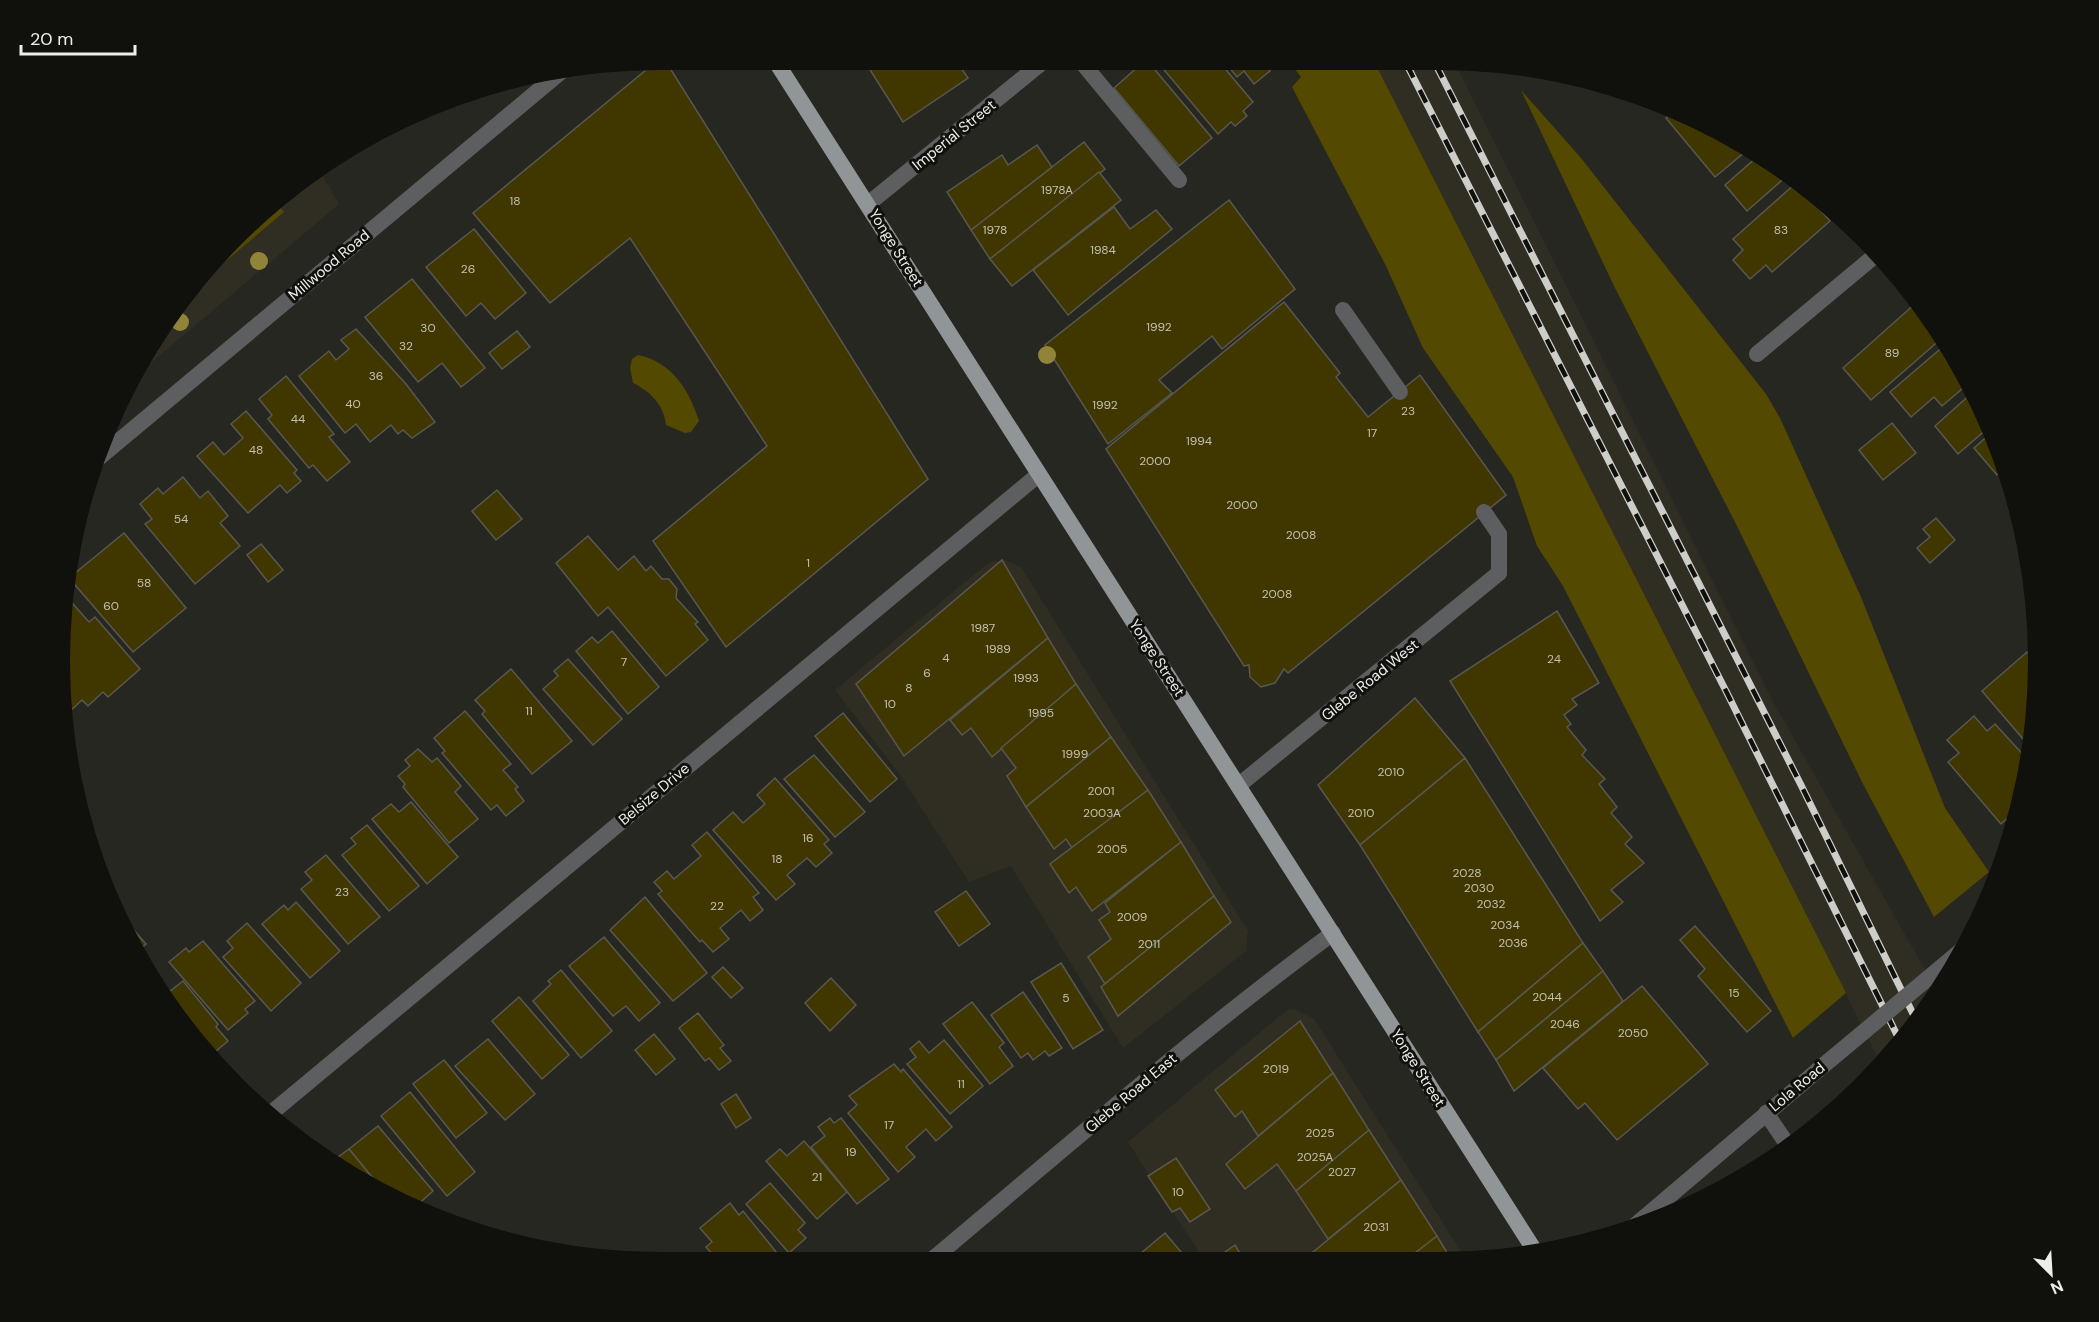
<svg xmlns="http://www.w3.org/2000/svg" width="2099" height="1322" font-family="'DM Sans',sans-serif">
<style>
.built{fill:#302e23}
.green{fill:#544900}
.building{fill:#403700;stroke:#585752;stroke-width:1.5}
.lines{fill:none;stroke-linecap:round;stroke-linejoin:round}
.service{stroke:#5c5e60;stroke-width:16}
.minor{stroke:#5c5e60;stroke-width:16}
.primary{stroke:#909598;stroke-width:16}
.rail-casing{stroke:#cdcdca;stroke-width:7}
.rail{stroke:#10100d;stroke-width:4.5;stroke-dasharray:14;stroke-linecap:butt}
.minor-bridge{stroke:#5c5e60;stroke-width:16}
.tree{fill:#918439}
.labels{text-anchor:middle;stroke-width:6;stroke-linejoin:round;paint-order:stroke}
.number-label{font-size:12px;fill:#c2c0b0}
.street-label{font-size:15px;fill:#ededea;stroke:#10100d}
</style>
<rect width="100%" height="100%" fill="#272722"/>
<g class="built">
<path d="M1376,65H1456L1772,700L1937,991L1915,1027L1880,1062Z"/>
<path d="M318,168L339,204L133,378L140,361L184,295L264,209Z"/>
<path d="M1005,560L1021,567L1248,931L1246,951L1123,1048L1011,866L969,882L900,775L835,690L982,568L991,562Z"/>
<path d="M1294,1009L1314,1019L1467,1261L1204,1260L1128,1142L1287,1010Z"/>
</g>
<g class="green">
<path d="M1292,65H1376L1846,993L1793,1038L1563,586L1537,546L1513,477L1423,348L1386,266L1292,87L1301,77Z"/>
<path d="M1521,90L1581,158L1766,394L1780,418L1861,597L1945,808L1989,872L1934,917L1863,784L1737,526L1615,288Z"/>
<path d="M275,201L284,212L181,299L264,209Z"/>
<path d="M638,355C672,362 689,390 699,421L691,432L685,433L666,425C664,405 650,391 633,383L630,368L632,359Z"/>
</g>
<g class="building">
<path d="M652,65H668L928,479L726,647L653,541L767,446L630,238L550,303L473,213Z"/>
<path d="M867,65H959L968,78L903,122Z"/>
<path d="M1140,65H1151L1212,138L1179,166L1114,88Z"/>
<path d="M1160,65H1222L1253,102L1243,111L1247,116L1235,126L1231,122L1218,134Z"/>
<path d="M1227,65H1265L1270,71L1254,84L1244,71L1237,77Z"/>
<path d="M1675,110L1746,151L1715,177L1666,118Z"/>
<path d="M1084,142L1105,169L990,259L971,230Z"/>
<path d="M1037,145L1052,167L971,230L947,192L1002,155L1008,165Z"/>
<path d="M1757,157L1788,175L1747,211L1725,185Z"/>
<path d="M1099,172L1121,200L1012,286L990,259Z"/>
<path d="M1796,183L1830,221L1772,272L1766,265L1750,279L1733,260L1743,250L1733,239Z"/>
<path d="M1229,200L1295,289L1222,349L1212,336L1159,380L1172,393L1108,444L1045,345Z"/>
<path d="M1114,207L1130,229L1156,210L1172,229L1068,315L1033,270Z"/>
<path d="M474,229L526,293L495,319L481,303L466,316L426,267Z"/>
<path d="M412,279L485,368L461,387L442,363L418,382L365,317Z"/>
<path d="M1284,302L1340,373L1336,377L1368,417L1420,375L1506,495L1288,673L1284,669L1275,683L1261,687L1250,677L1249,665L1244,666L1106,449Z"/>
<path d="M1917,302L1942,338L1871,400L1843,368Z"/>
<path d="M356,329L406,384L435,422L412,438L403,430L398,434L391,425L370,442L356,424L345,433L299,376L329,351L336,360L349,349L341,340Z"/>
<path d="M517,331L530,347L502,369L489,353Z"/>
<path d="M1946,344L1959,361L1969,383L1942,406L1934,397L1911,417L1890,392Z"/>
<path d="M286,376L334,434L329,437L350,462L327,481L313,465L309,468L268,419L272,415L259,399Z"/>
<path d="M1973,392L1989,427L1958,454L1935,426Z"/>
<path d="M246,411L297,470L294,473L301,481L287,493L280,485L248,513L197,456L213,442L224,455L243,438L231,424Z"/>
<path d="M1892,423L1916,453L1883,480L1859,450Z"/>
<path d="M1991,433L2007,467L1997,475L1974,448Z"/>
<path d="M183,477L200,498L208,491L228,516L220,523L240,546L195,584L145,524L152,519L140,504L158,488L163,494Z"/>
<path d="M497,490L522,519L496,540L472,511Z"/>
<path d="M1936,518L1955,540L1930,563L1917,548L1930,537L1923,529Z"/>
<path d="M124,533L186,608L133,652L69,578Z"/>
<path d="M588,536L618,570L634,556L646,571L651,566L662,579H669L677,589L676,598L698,622L695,624L708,640L666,676L608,607L598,616L556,563Z"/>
<path d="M261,544L283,570L268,582L247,555Z"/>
<path d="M1002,560L1048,638L904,756L856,684Z"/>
<path d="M66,596L89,622L95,617L140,669L108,697L103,692L88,706L82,700L69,712L60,661Z"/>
<path d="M1557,611L1599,683L1572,699L1577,705L1564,715L1571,724L1567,727L1586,750L1582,755L1605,779L1599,784L1617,807L1611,813L1632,837L1625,844L1644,863L1611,890L1623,902L1600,921L1450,681Z"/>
<path d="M612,631L659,687L628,714L576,651L592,637L598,643Z"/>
<path d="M1048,638L1076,684L992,757L971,728L962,735L950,720Z"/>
<path d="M2027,652L2036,664L2038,701L2030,747L1982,691Z"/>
<path d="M568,659L622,719L593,745L543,689L558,676L554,671Z"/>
<path d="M511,669L572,741L532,774L482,714L485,711L475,700Z"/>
<path d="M1076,684L1111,737L1026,807L1007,776L1016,768L1001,748Z"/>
<path d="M1415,698L1465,758L1360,845L1318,785Z"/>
<path d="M465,711L511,764L503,770L518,787L515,789L524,801L506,816L497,805L491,810L442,753L445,751L434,738Z"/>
<path d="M843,713L897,779L870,802L815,736Z"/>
<path d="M1974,716L1987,731L1995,724L2028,760L2020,807L2001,824L1948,762L1959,753L1947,740Z"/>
<path d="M1111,737L1148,790L1072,848L1066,839L1054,849L1026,807Z"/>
<path d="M418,749L432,762L437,758L461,786L455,792L478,819L449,843L403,787L405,784L398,776L410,766L405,760Z"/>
<path d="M814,755L865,812L835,837L784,779Z"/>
<path d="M1465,758L1583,943L1478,1032L1360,845Z"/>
<path d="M775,778L829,840L824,844L832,853L816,867L807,858L787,875L795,884L776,900L713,830L733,812L743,823L765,804L757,795Z"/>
<path d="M1148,790L1181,842L1092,911L1076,887L1069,893L1050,864Z"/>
<path d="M411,802L458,857L427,884L372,819L391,804L399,812Z"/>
<path d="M367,825L419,886L389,911L342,855L356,844L351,838Z"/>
<path d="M707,832L759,893L753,897L763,910L750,921L741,910L720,928L729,939L713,952L702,940L700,942L658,894L662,891L654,882L667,871L674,879L701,856L692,845Z"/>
<path d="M1181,842L1214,896L1105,984L1088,957L1111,939L1099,920L1110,912L1105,903Z"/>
<path d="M326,855L380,917L348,944L301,889L312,880L305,872Z"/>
<path d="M966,891L990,924L959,946L935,912Z"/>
<path d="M1214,896L1231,922L1118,1016L1101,987Z"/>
<path d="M645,897L707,973L673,1001L610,930Z"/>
<path d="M296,902L340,951L310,978L262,924L284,905L288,910Z"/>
<path d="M122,917L146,944L137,952L122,927L119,919Z"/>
<path d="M247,923L301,983L271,1011L223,957L233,948L227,941Z"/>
<path d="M1695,926L1771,1011L1747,1032L1698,976L1705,969L1680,940Z"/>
<path d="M604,937L660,1003L639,1021L626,1006L613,1016L569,966Z"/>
<path d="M203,941L255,1001L245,1009L248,1013L228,1030L169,962L186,948L189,952Z"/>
<path d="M1583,943L1603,971L1496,1060L1478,1032Z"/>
<path d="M1061,963L1103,1030L1073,1049L1031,982Z"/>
<path d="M723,967L743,988L731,998L712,977Z"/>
<path d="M561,970L612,1031L581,1058L533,1001L551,984L548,981Z"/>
<path d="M1603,971L1623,1001L1514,1091L1496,1060Z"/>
<path d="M831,978L856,1005L830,1031L805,1003Z"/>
<path d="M183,981L218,1024L216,1027L228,1041L209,1057L164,996Z"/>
<path d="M1642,986L1708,1064L1617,1140L1585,1103L1578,1109L1543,1068Z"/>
<path d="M1023,992L1062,1048L1049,1056L1045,1051L1033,1060L1028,1053L1021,1058L991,1015Z"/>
<path d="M519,997L569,1055L542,1079L492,1021Z"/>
<path d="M972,1002L1004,1043L999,1047L1013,1066L990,1084L943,1024Z"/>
<path d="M698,1013L724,1045L720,1048L731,1061L719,1070L709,1058L705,1061L679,1028Z"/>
<path d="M1300,1021L1333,1073L1258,1136L1242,1111L1235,1117L1215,1090Z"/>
<path d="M654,1034L675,1059L656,1075L635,1050Z"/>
<path d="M488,1039L535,1094L505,1120L455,1066Z"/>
<path d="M944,1040L983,1086L950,1114L907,1064L916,1057L910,1049L919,1041L929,1053Z"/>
<path d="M444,1060L487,1113L456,1138L413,1084Z"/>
<path d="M894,1064L901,1072L903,1069L952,1127L936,1141L926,1129L906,1147L915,1157L898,1172L848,1113L857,1105L849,1096Z"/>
<path d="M1333,1073L1369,1130L1296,1191L1277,1164L1245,1189L1226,1164Z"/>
<path d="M410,1092L475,1172L447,1196L381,1116Z"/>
<path d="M736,1094L751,1118L736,1128L721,1104Z"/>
<path d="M830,1118L834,1123L841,1118L889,1179L857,1204L811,1147L825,1136L818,1127Z"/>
<path d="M378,1126L433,1191L415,1207L380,1187L349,1149Z"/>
<path d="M1369,1130L1401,1180L1328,1239L1296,1191Z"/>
<path d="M804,1141L847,1192L817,1219L766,1161L780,1149L787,1156Z"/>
<path d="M349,1149L380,1187L334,1160Z"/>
<path d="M1176,1158L1210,1209L1190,1222L1180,1208L1172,1212L1148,1176Z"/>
<path d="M1401,1180L1437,1236L1406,1260H1317L1312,1253Z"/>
<path d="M770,1183L805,1223L798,1230L806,1238L789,1253L746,1204Z"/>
<path d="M730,1203L739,1215L743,1211L781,1258L715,1257L706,1247L712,1242L700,1228Z"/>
<path d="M1165,1233L1187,1259H1134Z"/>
<path d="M1437,1236L1452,1261L1406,1260Z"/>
<path d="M1235,1245L1244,1260H1214Z"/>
</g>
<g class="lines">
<g class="service">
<path d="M1084,65L1179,180"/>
<path d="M1343,310L1400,392"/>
<path d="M1484,512L1499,534V573"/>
<path d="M1766,1113L1789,1147"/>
</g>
<g class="minor">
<path d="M868,204L1039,65"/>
<path d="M1757,354L1878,253"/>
<path d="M95,461L563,70"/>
<path d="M1239,785L1499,573"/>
<path d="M270,1114L1038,475"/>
<path d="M1633,1227L1818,1070"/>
<path d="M934,1258C1065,1148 1195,1035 1333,933"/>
</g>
<path class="primary" d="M778,65L1535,1251"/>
<g class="rail-casing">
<g id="rail">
<path d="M1407,65L1727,693L1900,1041"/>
<path d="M1436,65L1801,785L1917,1022"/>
</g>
</g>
<use href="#rail" class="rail"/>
<path class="minor-bridge" d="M1818,1070L1963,949"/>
</g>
<g class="tree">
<circle cx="259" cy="261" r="9"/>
<circle cx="180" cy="322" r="9"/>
<circle cx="1047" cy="355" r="9"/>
</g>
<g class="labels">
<g class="number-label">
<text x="1057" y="194">1978A</text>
<text x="515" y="205">18</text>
<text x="995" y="234">1978</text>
<text x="1781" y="234">83</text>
<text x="1103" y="254">1984</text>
<text x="468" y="273">26</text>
<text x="1159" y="331">1992</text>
<text x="428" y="332">30</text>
<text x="406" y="350">32</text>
<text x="1892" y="357">89</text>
<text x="376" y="380">36</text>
<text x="353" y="408">40</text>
<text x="1105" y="409">1992</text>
<text x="1408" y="415">23</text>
<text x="298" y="423">44</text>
<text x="1372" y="437">17</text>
<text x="1199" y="445">1994</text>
<text x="256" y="454">48</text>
<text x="1155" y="465">2000</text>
<text x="1242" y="509">2000</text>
<text x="181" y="523">54</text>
<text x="1301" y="539">2008</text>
<text x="808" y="567">1</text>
<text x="144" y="587">58</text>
<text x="1277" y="598">2008</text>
<text x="111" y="610">60</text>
<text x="983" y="632">1987</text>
<text x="998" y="653">1989</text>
<text x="946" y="662">4</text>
<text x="1554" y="663">24</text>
<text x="624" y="666">7</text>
<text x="927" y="677">6</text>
<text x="1026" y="682">1993</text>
<text x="909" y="692">8</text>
<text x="890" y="708">10</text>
<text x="529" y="715">11</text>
<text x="1041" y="717">1995</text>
<text x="1075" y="758">1999</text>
<text x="1391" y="776">2010</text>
<text x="1101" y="795">2001</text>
<text x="1102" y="817">2003A</text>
<text x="1361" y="817">2010</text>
<text x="808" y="842">16</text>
<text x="1112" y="853">2005</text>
<text x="777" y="863">18</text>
<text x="1467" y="877">2028</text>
<text x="1479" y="892">2030</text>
<text x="342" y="896">23</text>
<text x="1491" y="908">2032</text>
<text x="717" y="910">22</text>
<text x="1132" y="921">2009</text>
<text x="1505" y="929">2034</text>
<text x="1513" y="947">2036</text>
<text x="1149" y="948">2011</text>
<text x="1734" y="997">15</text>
<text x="1547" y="1001">2044</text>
<text x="1066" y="1002">5</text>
<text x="1565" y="1028">2046</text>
<text x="1633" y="1037">2050</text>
<text x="1276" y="1073">2019</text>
<text x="961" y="1088">11</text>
<text x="889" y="1129">17</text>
<text x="1320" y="1137">2025</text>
<text x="851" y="1156">19</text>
<text x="1315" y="1161">2025A</text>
<text x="1342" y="1176">2027</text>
<text x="817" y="1181">21</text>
<text x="1178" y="1196">10</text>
<text x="1376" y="1231">2031</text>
</g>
<g class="street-label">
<text transform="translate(954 135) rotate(-39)" y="5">Imperial Street</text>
<text transform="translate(896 248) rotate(58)" y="5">Yonge Street</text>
<text transform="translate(329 265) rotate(-40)" y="5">Millwood Road</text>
<text transform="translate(1157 658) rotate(57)" y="5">Yonge Street</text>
<text transform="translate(1370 680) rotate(-39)" y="5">Glebe Road West</text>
<text transform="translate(654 794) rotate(-40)" y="5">Belsize Drive</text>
<text transform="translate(1418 1068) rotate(58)" y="5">Yonge Street</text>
<text transform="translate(1797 1087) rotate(-40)" y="5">Lola Road</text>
<text transform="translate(1131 1093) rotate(-40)" y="5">Glebe Road East</text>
</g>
</g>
<path d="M0 0H2099V1322H0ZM660 70H1438A590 590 0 0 1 2028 660V662A590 590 0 0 1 1438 1252H660A590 590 0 0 1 70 662V660A590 590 0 0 1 660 70Z" fill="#10100d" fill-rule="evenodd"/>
<g transform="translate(2051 1274) rotate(156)" stroke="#10100d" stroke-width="4.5" paint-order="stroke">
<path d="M0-4.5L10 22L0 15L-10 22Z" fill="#ededea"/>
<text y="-9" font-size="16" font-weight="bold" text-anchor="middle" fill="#ededea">N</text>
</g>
<path d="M21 45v9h114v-9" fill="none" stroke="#ededea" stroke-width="3"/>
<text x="30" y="45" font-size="18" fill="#ededea" stroke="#10100d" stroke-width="4.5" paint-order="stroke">20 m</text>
</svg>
